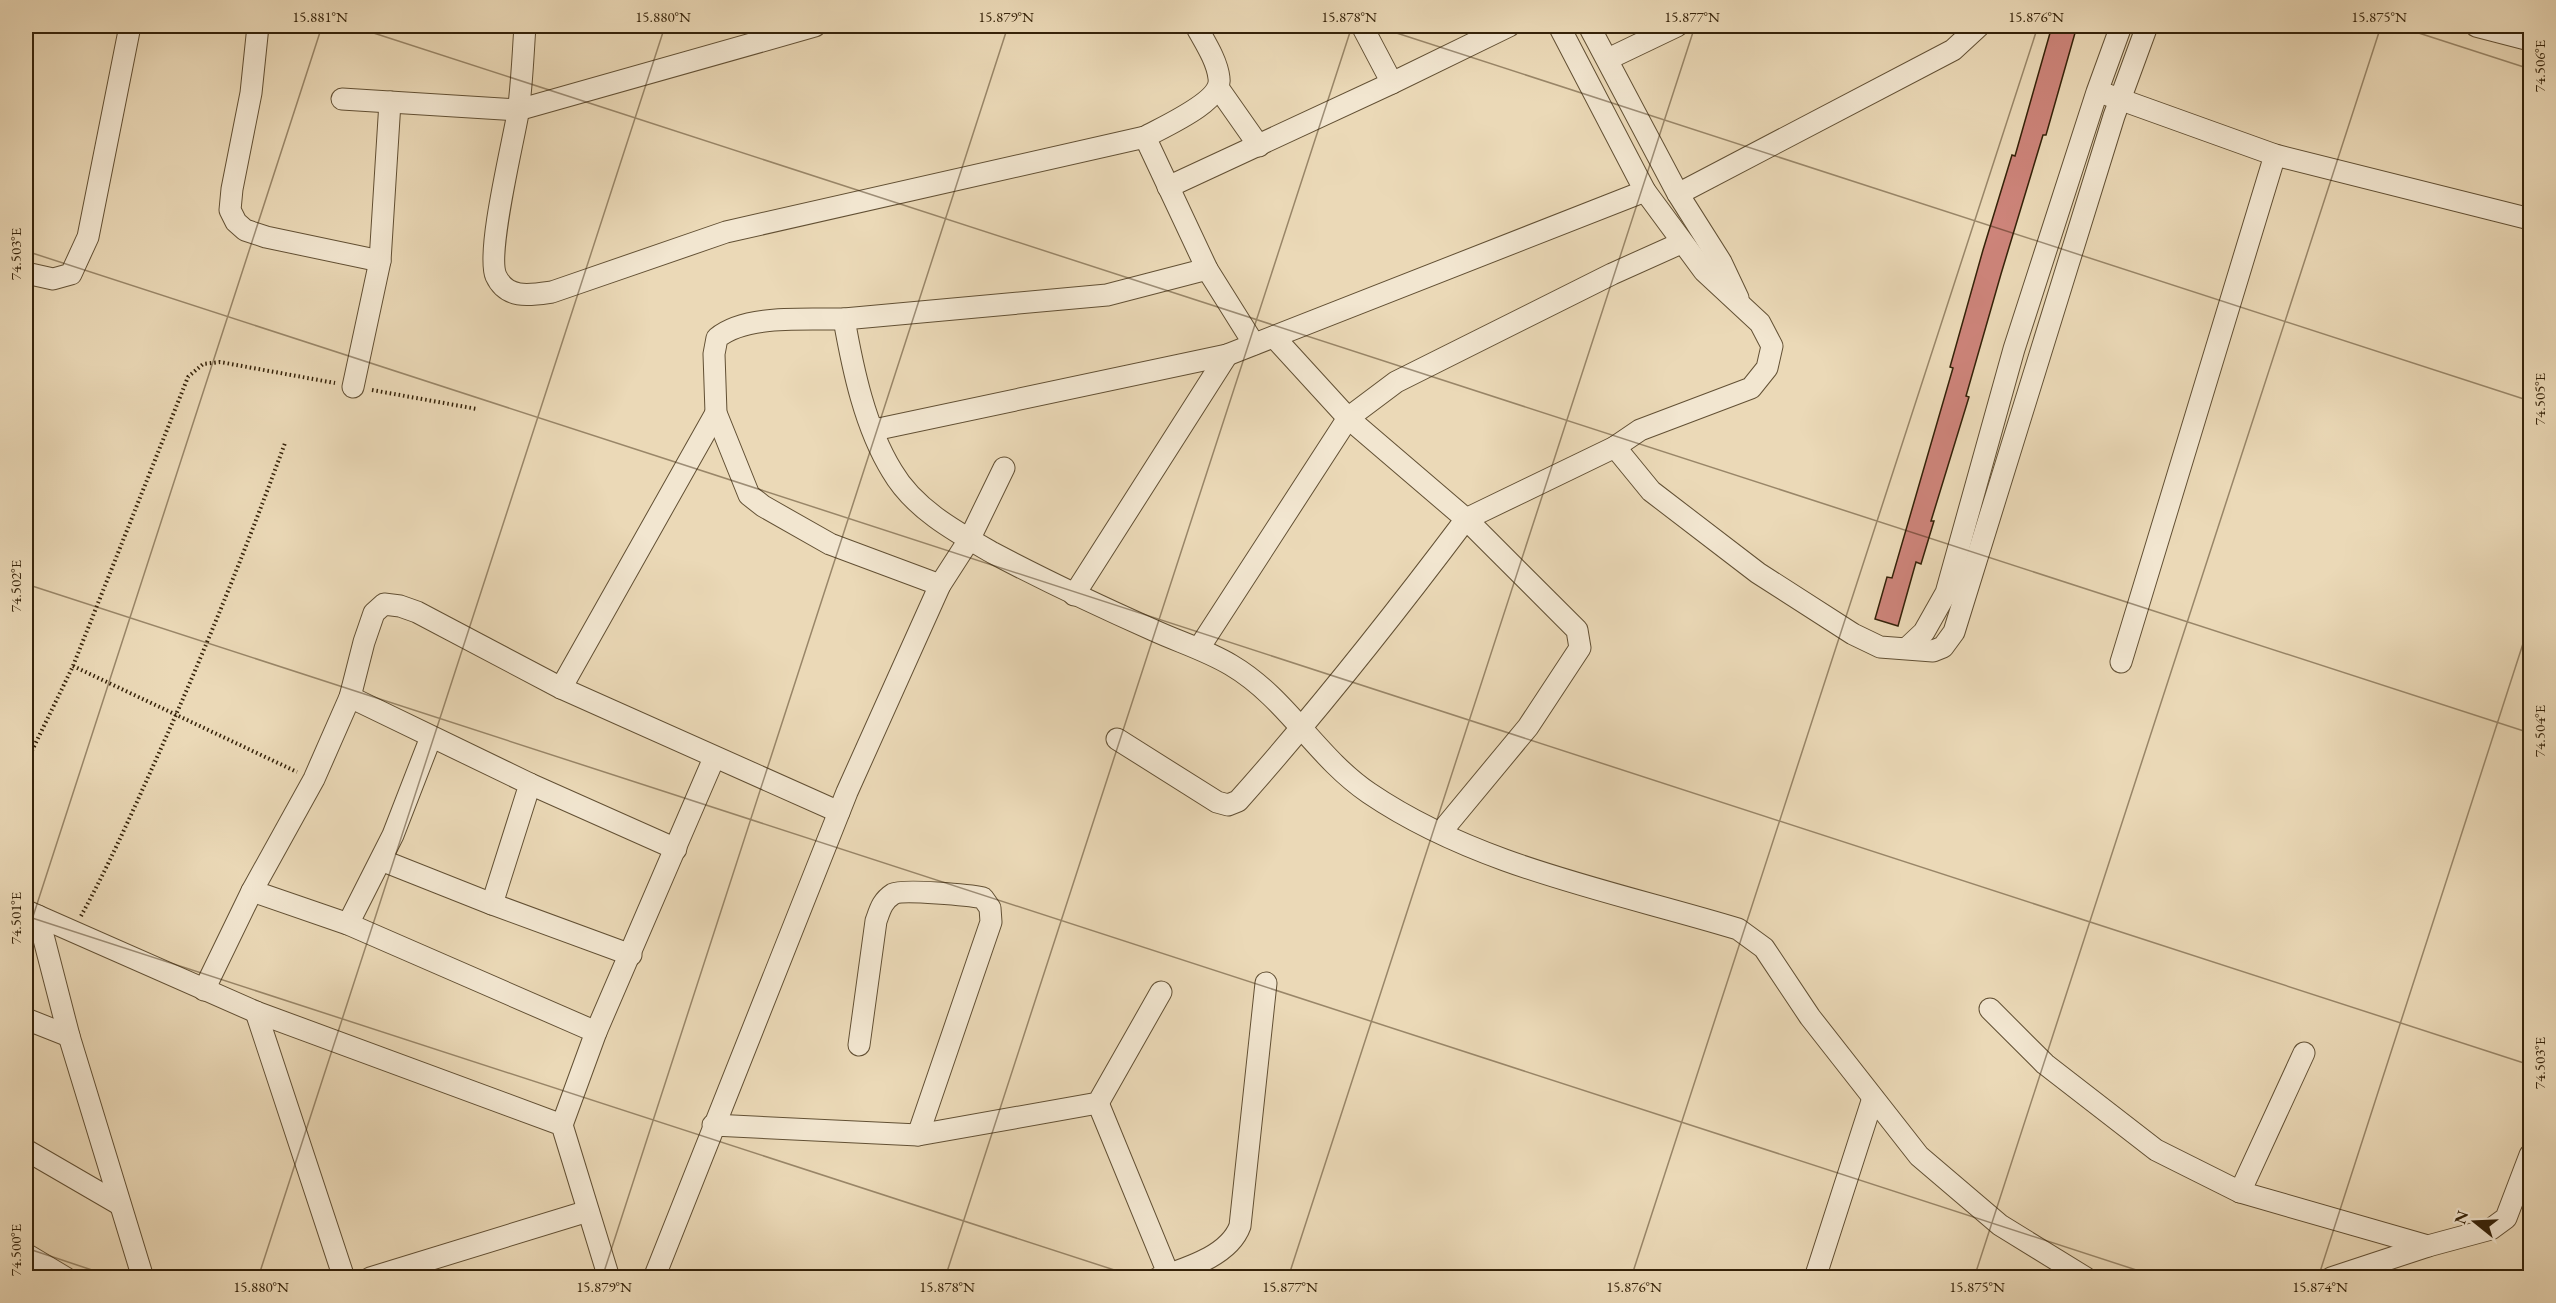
<svg xmlns="http://www.w3.org/2000/svg" width="2556" height="1303" font-family="'EB Garamond',serif">
<style>
.building{fill:#cd847a;stroke:#352209;stroke-width:1.5}
.lines{fill:none;stroke-linecap:round;stroke-linejoin:round}
.minor-casing{stroke:#625034;stroke-width:23}
.path{stroke:#352209;stroke-width:4;stroke-dasharray:1.5 3;stroke-linecap:butt}
.minor{stroke:#f2e6d0;stroke-width:21}
.ticks{fill:none;stroke:#352209;stroke-width:1.5;stroke-opacity:0.45}
.neatline{fill:none;stroke:#352209;stroke-width:2}
.ticks-label{font-size:15px;text-anchor:middle;fill:#352209}
</style>
<rect width="100%" height="100%" fill="#ebd9b7"/>
<filter id="stains"><feTurbulence type="fractalNoise" baseFrequency=".00333" numOctaves="4"/><feColorMatrix values="0 0 0 0 .2 0 0 0 0 .09 0 0 0 0 .02 0 0 0 .5 -.17"/></filter>
<radialGradient id="worn" r=".72"><stop offset=".6" stop-color="#630" stop-opacity="0"/><stop offset="1" stop-color="#630" stop-opacity=".3"/></radialGradient>
<path class="building" d="M2052,26H2077L2046,135H2043L2001,274L1966,396L1969,397L1931,521H1934L1921,564L1916,562L1898,626L1875,619L1887,577L1892,578L1953,368L1950,367L1983,250L2012,155L2015,156Z"/>
<g class="lines">
<g class="minor-casing">
<g id="minor">
<path d="M258,26L251,93L232,189L230,210L236,222L245,230L266,237L380,261"/>
<path d="M525,26C523,54 522,84 518,113C513,143 486,253 496,276C507,300 531,295 552,292L726,232L1145,137L1207,269L1107,295L844,319C853,370 865,427 892,471C914,509 956,532 993,553C1046,581 1099,606 1153,630C1179,642 1206,650 1231,665C1287,698 1316,757 1369,793C1478,867 1613,891 1738,929L1764,948L1810,1017L1919,1156L2000,1225L2086,1278"/>
<path d="M1362,26L1392,83"/>
<path d="M1559,26L1645,191L1704,271L1760,323L1772,346L1767,368L1751,388L1640,430L1615,447L1651,491L1758,573L1853,634L1880,647L1933,651L1943,647L1954,632L2114,116L2147,26"/>
<path d="M1589,26L1678,194L1721,262L1738,298"/>
<path d="M2476,26L2530,40"/>
<path d="M1608,59L1677,26"/>
<path d="M1219,89L1259,146"/>
<path d="M2108,95L2275,155L2530,219"/>
<path d="M342,99L518,110L815,26"/>
<path d="M1145,137C1163,127 1223,101 1219,78C1217,60 1204,41 1196,26"/>
<path d="M1168,187L1392,83L1509,26"/>
<path d="M1678,194L1953,50L1979,26"/>
<path d="M1207,269L1254,344"/>
<path d="M26,273L53,279L71,274L88,237L130,26"/>
<path d="M844,319C806,320 746,314 717,338L714,354L716,413L749,495L763,506L830,544L940,585"/>
<path d="M1274,337L1348,418L1466,519L1615,447"/>
<path d="M353,387L380,261L390,102"/>
<path d="M874,430L1227,355L1645,191"/>
<path d="M1074,595L1227,355"/>
<path d="M1199,648L1348,418L1396,382L1612,274L1681,243"/>
<path d="M1907,648L1924,632L1946,593L2014,349L2097,92L2121,26"/>
<path d="M2121,662L2275,155"/>
<path d="M561,688L716,413"/>
<path d="M350,697L530,784L492,904L631,955"/>
<path d="M1117,739L1217,802L1228,805L1238,801C1319,710 1393,616 1466,519L1577,630L1580,648L1528,727L1441,832"/>
<path d="M530,784L676,849"/>
<path d="M381,860L492,904"/>
<path d="M29,912L38,916L69,1036L143,1278"/>
<path d="M38,916L256,1012L562,1125L609,1278"/>
<path d="M348,924L393,835L431,737"/>
<path d="M204,990L252,891"/>
<path d="M1990,1009L2045,1064L2156,1150L2240,1192L2428,1246"/>
<path d="M256,1012L344,1278"/>
<path d="M26,1019L69,1036"/>
<path d="M596,1032L714,758"/>
<path d="M1098,1103L1170,1278"/>
<path d="M562,1125L596,1032L348,924L252,891L314,779L350,697L364,642L374,613L384,604L400,606L417,612L561,688L839,812"/>
<path d="M713,1125L918,1135L991,922L990,908L983,898C970,895 903,889 893,894C882,901 880,910 876,921L859,1045"/>
<path d="M918,1135L1098,1103L1161,992"/>
<path d="M26,1150L119,1204"/>
<path d="M2240,1192L2304,1053"/>
<path d="M26,1254L66,1278"/>
<path d="M370,1278L588,1211"/>
<path d="M654,1278L847,792L940,585L969,540L1004,468"/>
<path d="M1158,1278C1187,1268 1229,1256 1240,1226L1266,983"/>
<path d="M1815,1278L1873,1098"/>
<path d="M2331,1278L2428,1246L2491,1229L2506,1218L2530,1155"/>
</g>
</g>
<g class="path">
<path d="M372,390L477,409"/>
<path d="M73,666L297,772"/>
<path d="M26,763L73,666L188,377L203,364L220,362L335,383"/>
<path d="M81,916C108,867 131,815 154,764C202,658 245,552 285,443"/>
</g>
<use href="#minor" class="minor"/>
</g>
<path class="ticks" d="M352,26L2530,733M1375,26L2530,401M2397,26L2530,69M26,251L2530,1065M26,584L2161,1278M26,916L1139,1278M26,938L322,26M26,1248L116,1278M258,1278L665,26M602,1278L1008,26M945,1278L1352,26M1288,1278L1695,26M1631,1278L2038,26M1974,1278L2381,26M2318,1278L2530,622"/>
<rect width="2556" height="1303" fill="none" stroke="#ebd9b7" stroke-width="66"/>
<g transform="translate(2475 1222) rotate(288)" stroke="#f2e6d0" stroke-width="4.5" paint-order="stroke">
<path d="M0-4.5L10 22L0 15L-10 22Z" fill="#352209"/>
<text y="-9" font-size="16" font-weight="bold" text-anchor="middle" fill="#352209">N</text>
</g>
<rect x="33" y="33" width="2490" height="1237" class="neatline"/>
<g class="ticks-label">
<text x="320" y="22">15.881°N</text>
<text x="663" y="22">15.880°N</text>
<text x="1006" y="22">15.879°N</text>
<text x="1349" y="22">15.878°N</text>
<text x="1692" y="22">15.877°N</text>
<text x="2036" y="22">15.876°N</text>
<text x="2379" y="22">15.875°N</text>
<text transform="translate(2540 66) rotate(-90)" y="5">74.506°E</text>
<text transform="translate(16 254) rotate(-90)" y="5">74.503°E</text>
<text transform="translate(2540 399) rotate(-90)" y="5">74.505°E</text>
<text transform="translate(16 586) rotate(-90)" y="5">74.502°E</text>
<text transform="translate(2540 731) rotate(-90)" y="5">74.504°E</text>
<text transform="translate(16 918) rotate(-90)" y="5">74.501°E</text>
<text transform="translate(2540 1063) rotate(-90)" y="5">74.503°E</text>
<text transform="translate(16 1250) rotate(-90)" y="5">74.500°E</text>
<text x="261" y="1292">15.880°N</text>
<text x="604" y="1292">15.879°N</text>
<text x="947" y="1292">15.878°N</text>
<text x="1290" y="1292">15.877°N</text>
<text x="1634" y="1292">15.876°N</text>
<text x="1977" y="1292">15.875°N</text>
<text x="2320" y="1292">15.874°N</text>
</g>
<rect width="100%" height="100%" filter="url(#stains)"/>
<rect width="100%" height="100%" fill="url(#worn)"/>
</svg>
